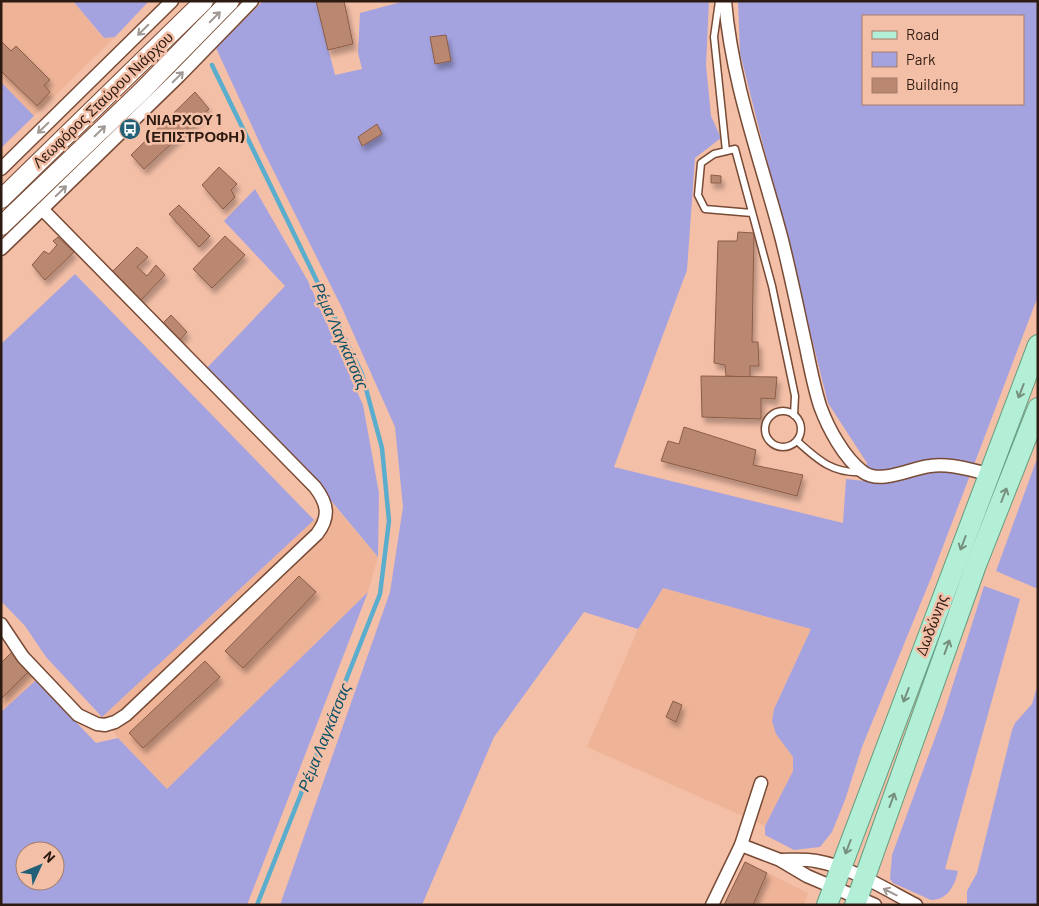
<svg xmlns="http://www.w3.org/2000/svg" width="1039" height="906" font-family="Barlow,sans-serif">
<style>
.built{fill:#efb498}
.green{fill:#a5a3df;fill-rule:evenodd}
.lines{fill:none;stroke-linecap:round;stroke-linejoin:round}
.stream{stroke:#5aadcc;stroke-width:4.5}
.building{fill:#ba8871;stroke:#8a5c46;filter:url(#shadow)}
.lane-casing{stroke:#784b36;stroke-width:9}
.street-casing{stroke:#784b36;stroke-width:15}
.secondary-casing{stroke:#784b36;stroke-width:20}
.primary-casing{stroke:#639d80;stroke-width:22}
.lane{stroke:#fff;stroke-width:6}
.street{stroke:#fff;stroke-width:12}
.secondary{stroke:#fff;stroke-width:18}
.primary{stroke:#b3eed6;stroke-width:20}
.oneway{stroke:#a09894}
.oneway2{stroke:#778f7d}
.labels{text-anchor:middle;stroke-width:5;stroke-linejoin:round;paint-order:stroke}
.street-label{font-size:15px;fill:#2d1a11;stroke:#f4bfa7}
.poi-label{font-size:15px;font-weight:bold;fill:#2d1a11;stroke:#f4bfa7;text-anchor:start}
.water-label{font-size:16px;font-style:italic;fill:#095167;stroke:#f4bfa7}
</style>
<defs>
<filter id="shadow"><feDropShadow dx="3" dy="5.5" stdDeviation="2.5" flood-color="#0004"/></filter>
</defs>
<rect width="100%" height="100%" fill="#f4bfa7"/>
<g class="built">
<path d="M1,1H73L103,38L115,37L34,116L1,82Z"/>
<path d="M332,503L378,557L368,592L167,790L118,738L102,717Z"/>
<path d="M663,588L811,629L774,709L772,721L776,734L793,757V771L765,826L587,747L638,629Z"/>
<path d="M1,642L36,680L1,712Z"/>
<path d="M745,862L808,893L804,905H724Z"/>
</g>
<g class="green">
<path d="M73,1H149L115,37L104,38Z"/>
<path d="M263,1H316L335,75L362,69L358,53L360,13L405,1H709L706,65L711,116L721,138L695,158L687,270L614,467L843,523L846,479L865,481L867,463L828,403L740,53L738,1H1038V296L931,578L862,747L845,800L832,832L820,847L794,850L765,835V826L793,771V757L776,734L772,721L774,709L811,629L663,588L638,629L584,612L494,737L422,905H280L390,592L403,507L395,427L342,308L263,150L216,48ZM863,16H1023V104H863Z"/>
<path d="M1,82L34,116L2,147L1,146Z"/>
<path d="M255,189L308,281L363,405L379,493L378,557L323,491L205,370L285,286L224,221Z"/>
<path d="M75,274L314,520L102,717L46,657L25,626L1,601V344Z"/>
<path d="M1038,456V589L996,571Z"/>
<path d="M984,586L1020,599L945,869L958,871C955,885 948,900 931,900L893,883L890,879L892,855L943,716Z"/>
<path d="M368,592L247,905H1V712L36,680L96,743L118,738L167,789ZM25,851H55V881H25Z"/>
<path d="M1038,684V905H967V891L977,873L1012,730L1015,723L1032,704Z"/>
</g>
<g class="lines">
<path class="stream" d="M212,65L362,374L382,448L389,521L380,594L257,905"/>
</g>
<g class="building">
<path d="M316,1H344L353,44L328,50Z"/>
<path d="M446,35L451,61L435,64L430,37Z"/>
<path d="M1,41L11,51L16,46L50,80L44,85L50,92L37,106L1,71Z"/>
<path d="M195,92L209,109L144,169L131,155Z"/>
<path d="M377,124L382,134L362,146L358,137Z"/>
<path d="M219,167L237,184L231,190L235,197L223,209L202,185Z"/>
<path d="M711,175L721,176V183H711Z"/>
<path d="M179,205L210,236L199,247L169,214Z"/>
<path d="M738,232L754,233L752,342H758L759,366H750V377L726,376L725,365L714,363L718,241H737Z"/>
<path d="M225,236L245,255L212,288L193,269Z"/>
<path d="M58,237L74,252L45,280L32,265L44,251L49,254L57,245L53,241Z"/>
<path d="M137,247L148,257L137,267L147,276L156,265L165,275L140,301L112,272Z"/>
<path d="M171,315L187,332L178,342L162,324Z"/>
<path d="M701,376L777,377L775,399L761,398V419L702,417Z"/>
<path d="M684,427L756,450L753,465L803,475L797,496L661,461L668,441L679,444Z"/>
<path d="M299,576L316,592L243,668L225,651Z"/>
<path d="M13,651L31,669L1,699V663Z"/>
<path d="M205,661L220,677L143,748L129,733Z"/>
<path d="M673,701L682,705L676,722L666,717Z"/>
<path d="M745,862L767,873L753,905H724Z"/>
</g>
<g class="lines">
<g class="lane-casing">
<g id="lane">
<path d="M719,1L714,37L726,151"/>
<path d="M752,213L705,209L698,195L701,163L714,154L735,149L772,286L795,396L794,415"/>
<circle cx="783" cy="429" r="18"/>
<path d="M797,441C818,460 833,474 863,472"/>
</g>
</g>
<g class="street-casing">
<g id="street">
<path d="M725,1C732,84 761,160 782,240C791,276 798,311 806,347C810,367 814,387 820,406C828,428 844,458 863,472C881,485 911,468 930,466C950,463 970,470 989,474"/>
<path d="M1,169L172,1"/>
<path d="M1,249L179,76L252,1"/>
<path d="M1,624L23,657L78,715L97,724L105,725L115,722L126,715L317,534C330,517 328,504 315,487L42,209"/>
<path d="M741,845L780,860L807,876L875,905"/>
<path d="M781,860C793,860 804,859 816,861C851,867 885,889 916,905"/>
<path d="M712,905L741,845L761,783"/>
</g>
</g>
<g class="secondary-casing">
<g id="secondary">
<path d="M1,199L204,1"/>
<path d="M1,226L142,91L230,1"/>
</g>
</g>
<g class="primary-casing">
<g id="primary">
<path d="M827,905L1038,345"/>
<path d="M855,905L976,565L1038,408"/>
</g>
</g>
<use href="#lane" class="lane"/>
<use href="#street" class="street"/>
<use href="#secondary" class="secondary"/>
<use href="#primary" class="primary"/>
</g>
<defs><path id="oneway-shaft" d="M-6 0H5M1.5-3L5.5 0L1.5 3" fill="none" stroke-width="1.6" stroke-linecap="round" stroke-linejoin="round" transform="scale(1.25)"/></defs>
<g class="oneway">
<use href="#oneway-shaft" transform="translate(215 17) rotate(-45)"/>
<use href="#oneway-shaft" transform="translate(143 30) rotate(135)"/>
<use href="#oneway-shaft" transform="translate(178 77) rotate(-45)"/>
<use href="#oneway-shaft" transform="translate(43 128) rotate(136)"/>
<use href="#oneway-shaft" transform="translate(100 131) rotate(-44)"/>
<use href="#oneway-shaft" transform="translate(61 191) rotate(-44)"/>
<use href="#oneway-shaft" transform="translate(890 892) rotate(-154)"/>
</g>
<g class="oneway2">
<use href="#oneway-shaft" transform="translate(1021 391) rotate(111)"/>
<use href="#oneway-shaft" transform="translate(1004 495) rotate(-69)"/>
<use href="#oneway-shaft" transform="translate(963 543) rotate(111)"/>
<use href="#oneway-shaft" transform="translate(947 647) rotate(-70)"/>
<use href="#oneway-shaft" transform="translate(906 695) rotate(111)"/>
<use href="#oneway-shaft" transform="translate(892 800) rotate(-70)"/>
<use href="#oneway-shaft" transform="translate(848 847) rotate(111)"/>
</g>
<defs>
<g id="bus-disc" transform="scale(1.125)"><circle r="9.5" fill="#226077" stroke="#f4bfa7"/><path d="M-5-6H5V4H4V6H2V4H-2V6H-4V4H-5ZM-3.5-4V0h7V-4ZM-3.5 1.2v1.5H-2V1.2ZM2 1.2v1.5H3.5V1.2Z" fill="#fff"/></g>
</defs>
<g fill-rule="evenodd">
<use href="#bus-disc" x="130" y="129"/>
</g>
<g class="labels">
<g class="street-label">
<text transform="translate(103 100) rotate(-44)" y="5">Λεωφόρος Σταύρου Νιάρχου</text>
<text transform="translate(932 625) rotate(-69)" y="5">Δωδώνης</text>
</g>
<g class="poi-label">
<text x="146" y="125">ΝΙΑΡΧΟΥ 1<tspan x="146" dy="17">(ΕΠΙΣΤΡΟΦΗ)</tspan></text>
</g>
<g class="water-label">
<text transform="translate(341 336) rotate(66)" y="6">Ρέμα Λαγκάτσας</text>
<text transform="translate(324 737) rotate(-68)" y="6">Ρέμα Λαγκάτσας</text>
</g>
</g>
<rect width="1039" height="906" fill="none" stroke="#2d1a11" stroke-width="5"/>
<rect x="862" y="15" width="162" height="90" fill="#f4bfa7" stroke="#a47d6b"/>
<rect x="872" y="31" width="25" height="8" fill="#b3eed6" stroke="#a47d6b"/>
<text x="906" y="40" font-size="15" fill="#2d1a11">Road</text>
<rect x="872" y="52" width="25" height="15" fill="#a5a3df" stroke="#a47d6b"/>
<text x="906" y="65" font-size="15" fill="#2d1a11">Park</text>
<rect x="872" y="78" width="25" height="15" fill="#ba8871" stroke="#a47d6b"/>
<text x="906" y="90" font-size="15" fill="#2d1a11">Building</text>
<g transform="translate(40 866) rotate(46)"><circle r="24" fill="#f4bfa7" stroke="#a47d6b"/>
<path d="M0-4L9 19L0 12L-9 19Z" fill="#226077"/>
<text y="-8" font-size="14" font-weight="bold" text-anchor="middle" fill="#2d1a11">N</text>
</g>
</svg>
